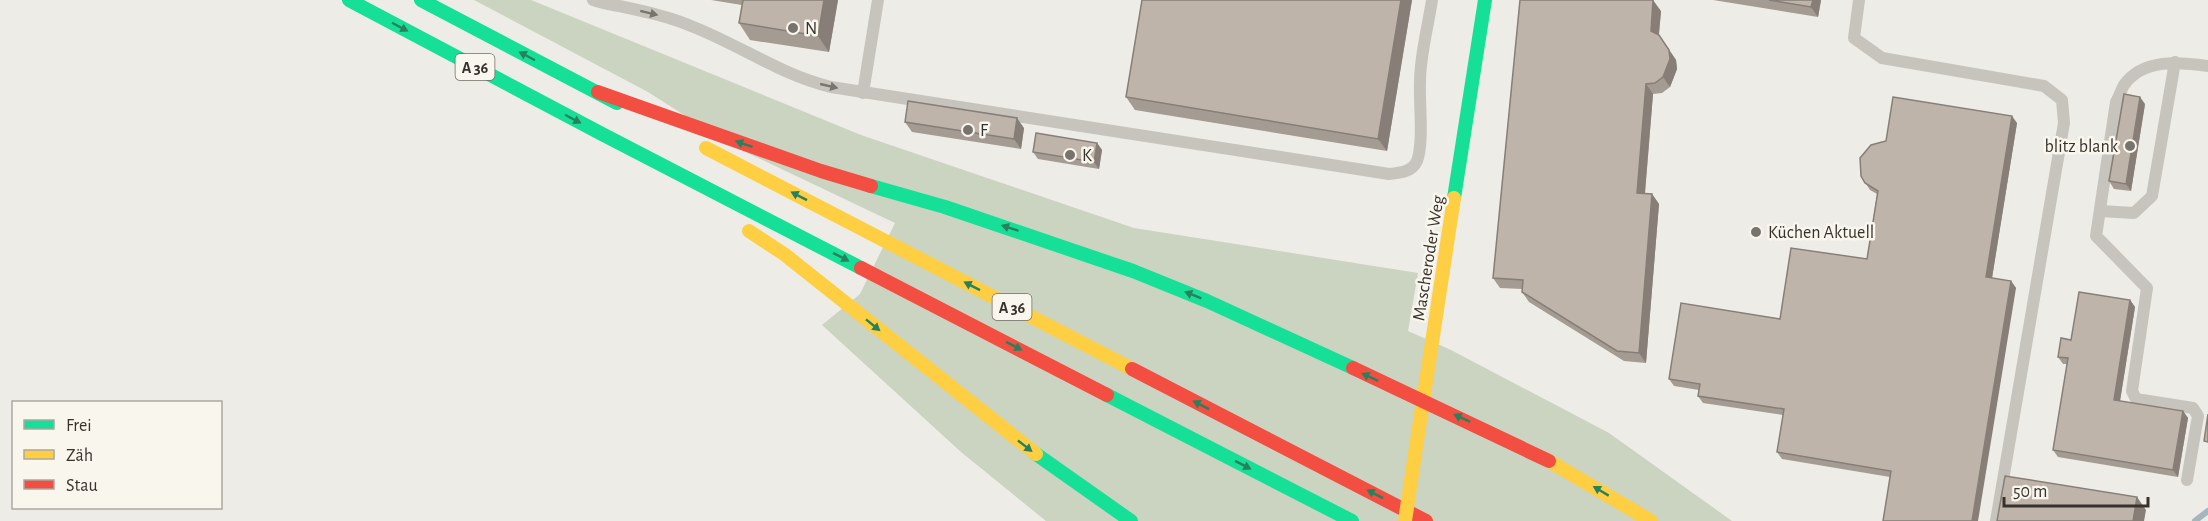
<svg xmlns="http://www.w3.org/2000/svg" width="2208" height="521" font-family="'Alegreya Sans',sans-serif">
<style>
.green{fill:#cbd3c1}
.lines{fill:none;stroke-linecap:round;stroke-linejoin:round}
.stream{stroke:#a4b7bd;stroke-width:6}
.lane{stroke:#c7c4be;stroke-width:12}
.fast{stroke:#16e098;stroke-width:14}
.slow{stroke:#ffcf43;stroke-width:14}
.jam{stroke:#f24e42;stroke-width:14}
.slow-bridge{stroke:#ffcf43;stroke-width:14}
.wall{fill:#a49b92}
.shaded-wall{fill:#867e77}
.building{fill:#bfb4aa;stroke:#867e77;stroke-width:1.5}
.oneway{fill:#78746e}
.oneway2{fill:#29805d}
.poi-dot{fill:#78736d;stroke:#f9f6ee;stroke-width:2}
.labels{text-anchor:middle;stroke-width:5;stroke-linejoin:round;paint-order:stroke}
.shield{fill:#f9f6ee;stroke:#726d66;stroke-width:1.5}
.shield-label{font-size:16px;font-weight:bold;fill:#38322c}
.poi-label{font-size:18px;fill:#38322c;stroke:#f9f6ee;text-anchor:start}
.street-label{font-size:18px;fill:#38322c;stroke:#f9f6ee}
</style>
<rect width="100%" height="100%" fill="#eeece6"/>
<path class="green" d="M474,0H531L861,135L1134,228L1418,273L1408,331L1451,350L1609,433L1732,521H1046L961,452L822,325L860,294L895,223L733,146L648,92Z"/>
<g class="lines">
<path class="stream" d="M2195,521L2208,511"/>
<g class="lane">
<path d="M593,0C603,4 614,5 624,7C647,12 670,17 691,26C740,45 779,74 831,87L1389,174C1400,173 1412,172 1417,161C1424,143 1419,102 1420,82C1420,55 1428,27 1432,0"/>
<path d="M1859,0L1854,38L1882,58L2044,86L2062,100L2064,123L1996,521"/>
<path d="M863,93L878,0"/>
<path d="M2100,211L2134,213L2152,196L2175,62"/>
<path d="M2187,480L2198,416L2193,408L2136,399L2132,391L2147,288L2096,236L2116,102C2119,97 2121,90 2124,85C2143,58 2180,62 2208,66"/>
</g>
<g class="fast">
<path d="M349,0L602,134L861,268"/>
<path d="M421,0L617,103"/>
<path d="M871,186L945,207L1133,271L1207,301L1353,368"/>
<path d="M1454,198L1485,0"/>
<path d="M1107,395L1352,521"/>
<path d="M1036,454L1131,521"/>
</g>
<g class="slow">
<path d="M706,148L1132,369"/>
<path d="M749,231L784,254L1036,454"/>
<path d="M1415,454L1454,198"/>
<path d="M1549,461L1651,521"/>
</g>
<g class="jam">
<path d="M598,92L821,171L871,186"/>
<path d="M861,268L1107,395"/>
<path d="M1353,368L1549,461"/>
<path d="M1132,369L1426,521"/>
</g>
<path class="slow-bridge" d="M1405,521L1415,454"/>
</g>
<g class="wall">
<path d="M711,0H838L829,52L750,40L739,23L742,5Z"/>
<path d="M1142,0H1412L1387,151L1135,110L1126,97Z"/>
<path d="M1713,0H1821L1818,17Z"/>
<path d="M1661,11L1659,35L1676,60L1677,69L1670,87L1662,93L1653,94L1645,194H1652L1659,204L1646,363L1624,361L1529,302L1522,292V289L1500,288L1493,278Z"/>
<path d="M2145,104L2131,191L2114,189L2109,181Z"/>
<path d="M905,122L1024,128L1021,149L912,132Z"/>
<path d="M2017,123L1992,278L2011,281L2016,288L1890,477L1782,459L1777,452L1783,415L1703,403L1698,396L1699,390L1674,386L1669,379L1780,319L1867,259L1877,194L1870,190L1861,176Z"/>
<path d="M1097,143L1102,150L1099,169L1038,159L1033,152Z"/>
<path d="M2130,300L2135,307L2120,401L2183,411L2188,418L2178,477L2058,457L2053,450L2067,364H2063L2058,357L2071,340Z"/>
</g>
<g class="shaded-wall">
<path d="M824,0H838L829,52L818,36Z"/>
<path d="M1401,0H1412L1387,151L1378,139Z"/>
<path d="M1653,0L1661,11L1658,42L1651,31Z"/>
<path d="M1813,0H1821L1818,17L1811,7Z"/>
<path d="M1659,35L1676,60L1677,69L1670,87L1663,77Z"/>
<path d="M1646,84L1653,94L1644,203L1637,193Z"/>
<path d="M2140,97L2145,104L2131,191L2126,184Z"/>
<path d="M2012,116L2017,123L1991,284L1986,277Z"/>
<path d="M1017,118L1024,128L1021,149L1014,139Z"/>
<path d="M1097,143L1102,150L1099,169L1094,162Z"/>
<path d="M1652,194L1659,204L1646,363L1639,353Z"/>
<path d="M2011,281L2016,288L1978,521H1972Z"/>
<path d="M2130,300L2135,307L2119,407L2114,400Z"/>
<path d="M2183,411L2188,418L2178,477L2173,470Z"/>
<path d="M2137,497L2146,510L2144,521H2133Z"/>
</g>
<g class="building">
<path d="M743,0H824L818,36L739,23Z"/>
<path d="M1142,0H1401L1378,139L1126,97Z"/>
<path d="M1520,0H1653L1651,31L1659,35L1669,50L1670,59L1663,77L1655,83L1646,84L1637,193L1652,194L1639,353L1617,351L1522,292L1523,280L1493,278Z"/>
<path d="M1769,0H1813L1811,7Z"/>
<path d="M2124,94L2140,97L2126,184L2109,181Z"/>
<path d="M1893,97L2012,116L1986,277L2011,281L1972,521H1883L1891,471L1777,452L1784,409L1698,396L1700,384L1669,379L1681,303L1780,319L1791,248L1867,259L1878,191L1865,183L1861,176L1860,158L1871,145L1886,141Z"/>
<path d="M908,101L1017,118L1014,139L905,122Z"/>
<path d="M1036,133L1097,143L1094,162L1033,152Z"/>
<path d="M2079,292L2130,300L2114,400L2183,411L2173,470L2053,450L2068,358L2058,357L2061,338L2071,340Z"/>
<path d="M2208,414V442L2204,441Z"/>
<path d="M2005,476L2137,497L2133,521H1997Z"/>
</g>
<defs><path id="oneway-solid" d="M-6-.8H1V-3.2L6.5 0L1 3.2V.8H-6Z" transform="scale(1.5)"/></defs>
<g class="oneway">
<use href="#oneway-solid" transform="translate(649 13) rotate(14)"/>
<use href="#oneway-solid" transform="translate(829 86) rotate(13)"/>
</g>
<g class="oneway2">
<use href="#oneway-solid" transform="translate(400 27) rotate(28)"/>
<use href="#oneway-solid" transform="translate(527 56) rotate(-152)"/>
<use href="#oneway-solid" transform="translate(573 119) rotate(28)"/>
<use href="#oneway-solid" transform="translate(744 144) rotate(-161)"/>
<use href="#oneway-solid" transform="translate(799 196) rotate(-153)"/>
<use href="#oneway-solid" transform="translate(1010 228) rotate(-162)"/>
<use href="#oneway-solid" transform="translate(841 257) rotate(27)"/>
<use href="#oneway-solid" transform="translate(972 286) rotate(-153)"/>
<use href="#oneway-solid" transform="translate(1193 295) rotate(-158)"/>
<use href="#oneway-solid" transform="translate(873 325) rotate(39)"/>
<use href="#oneway-solid" transform="translate(1014 346) rotate(27)"/>
<use href="#oneway-solid" transform="translate(1370 377) rotate(-155)"/>
<use href="#oneway-solid" transform="translate(1201 405) rotate(-153)"/>
<use href="#oneway-solid" transform="translate(1462 418) rotate(-155)"/>
<use href="#oneway-solid" transform="translate(1025 446) rotate(38)"/>
<use href="#oneway-solid" transform="translate(1243 465) rotate(27)"/>
<use href="#oneway-solid" transform="translate(1601 491) rotate(-149)"/>
<use href="#oneway-solid" transform="translate(1375 494) rotate(-153)"/>
</g>
<g class="poi-dot">
<circle cx="793" cy="28" r="6"/>
<circle cx="968" cy="130" r="6"/>
<circle cx="2130" cy="146" r="6"/>
<circle cx="1070" cy="155" r="6"/>
<circle cx="1756" cy="232" r="6"/>
</g>
<g class="labels">
<g class="shield">
<rect x="455.5" y="54" width="39" height="26" rx="4.5"/>
<rect x="992.5" y="294" width="39" height="26" rx="4.5"/>
</g>
<g class="shield-label">
<text x="475" y="73">A 36</text>
<text x="1012" y="313">A 36</text>
</g>
<g class="poi-label">
<text x="805" y="34">N</text>
<text x="980" y="136">F</text>
<text x="2118" y="152" text-anchor="end">blitz blank</text>
<text x="1082" y="161">K</text>
<text x="1768" y="238">Küchen Aktuell</text>
</g>
<g class="street-label">
<text transform="translate(1428 258) rotate(-81)" y="6">Mascheroder Weg</text>
</g>
</g>
<rect x="12" y="401" width="210" height="108" fill="#f9f6ee" stroke="#aca8a0" stroke-width="1.5"/>
<rect x="24" y="420" width="30" height="9" fill="#16e098" stroke="#aca8a0" stroke-width="1.5"/>
<text x="66" y="431" font-size="18" fill="#38322c">Frei</text>
<rect x="24" y="450" width="30" height="9" fill="#ffcf43" stroke="#aca8a0" stroke-width="1.5"/>
<text x="66" y="461" font-size="18" fill="#38322c">Zäh</text>
<rect x="24" y="480" width="30" height="9" fill="#f24e42" stroke="#aca8a0" stroke-width="1.5"/>
<text x="66" y="491" font-size="18" fill="#38322c">Stau</text>
<path d="M2004 497v9h144v-9" fill="none" stroke="#38322c" stroke-width="3"/>
<text x="2013" y="497" font-size="18" fill="#38322c" stroke="#f9f6ee" stroke-width="4.5" paint-order="stroke">50 m</text>
</svg>
